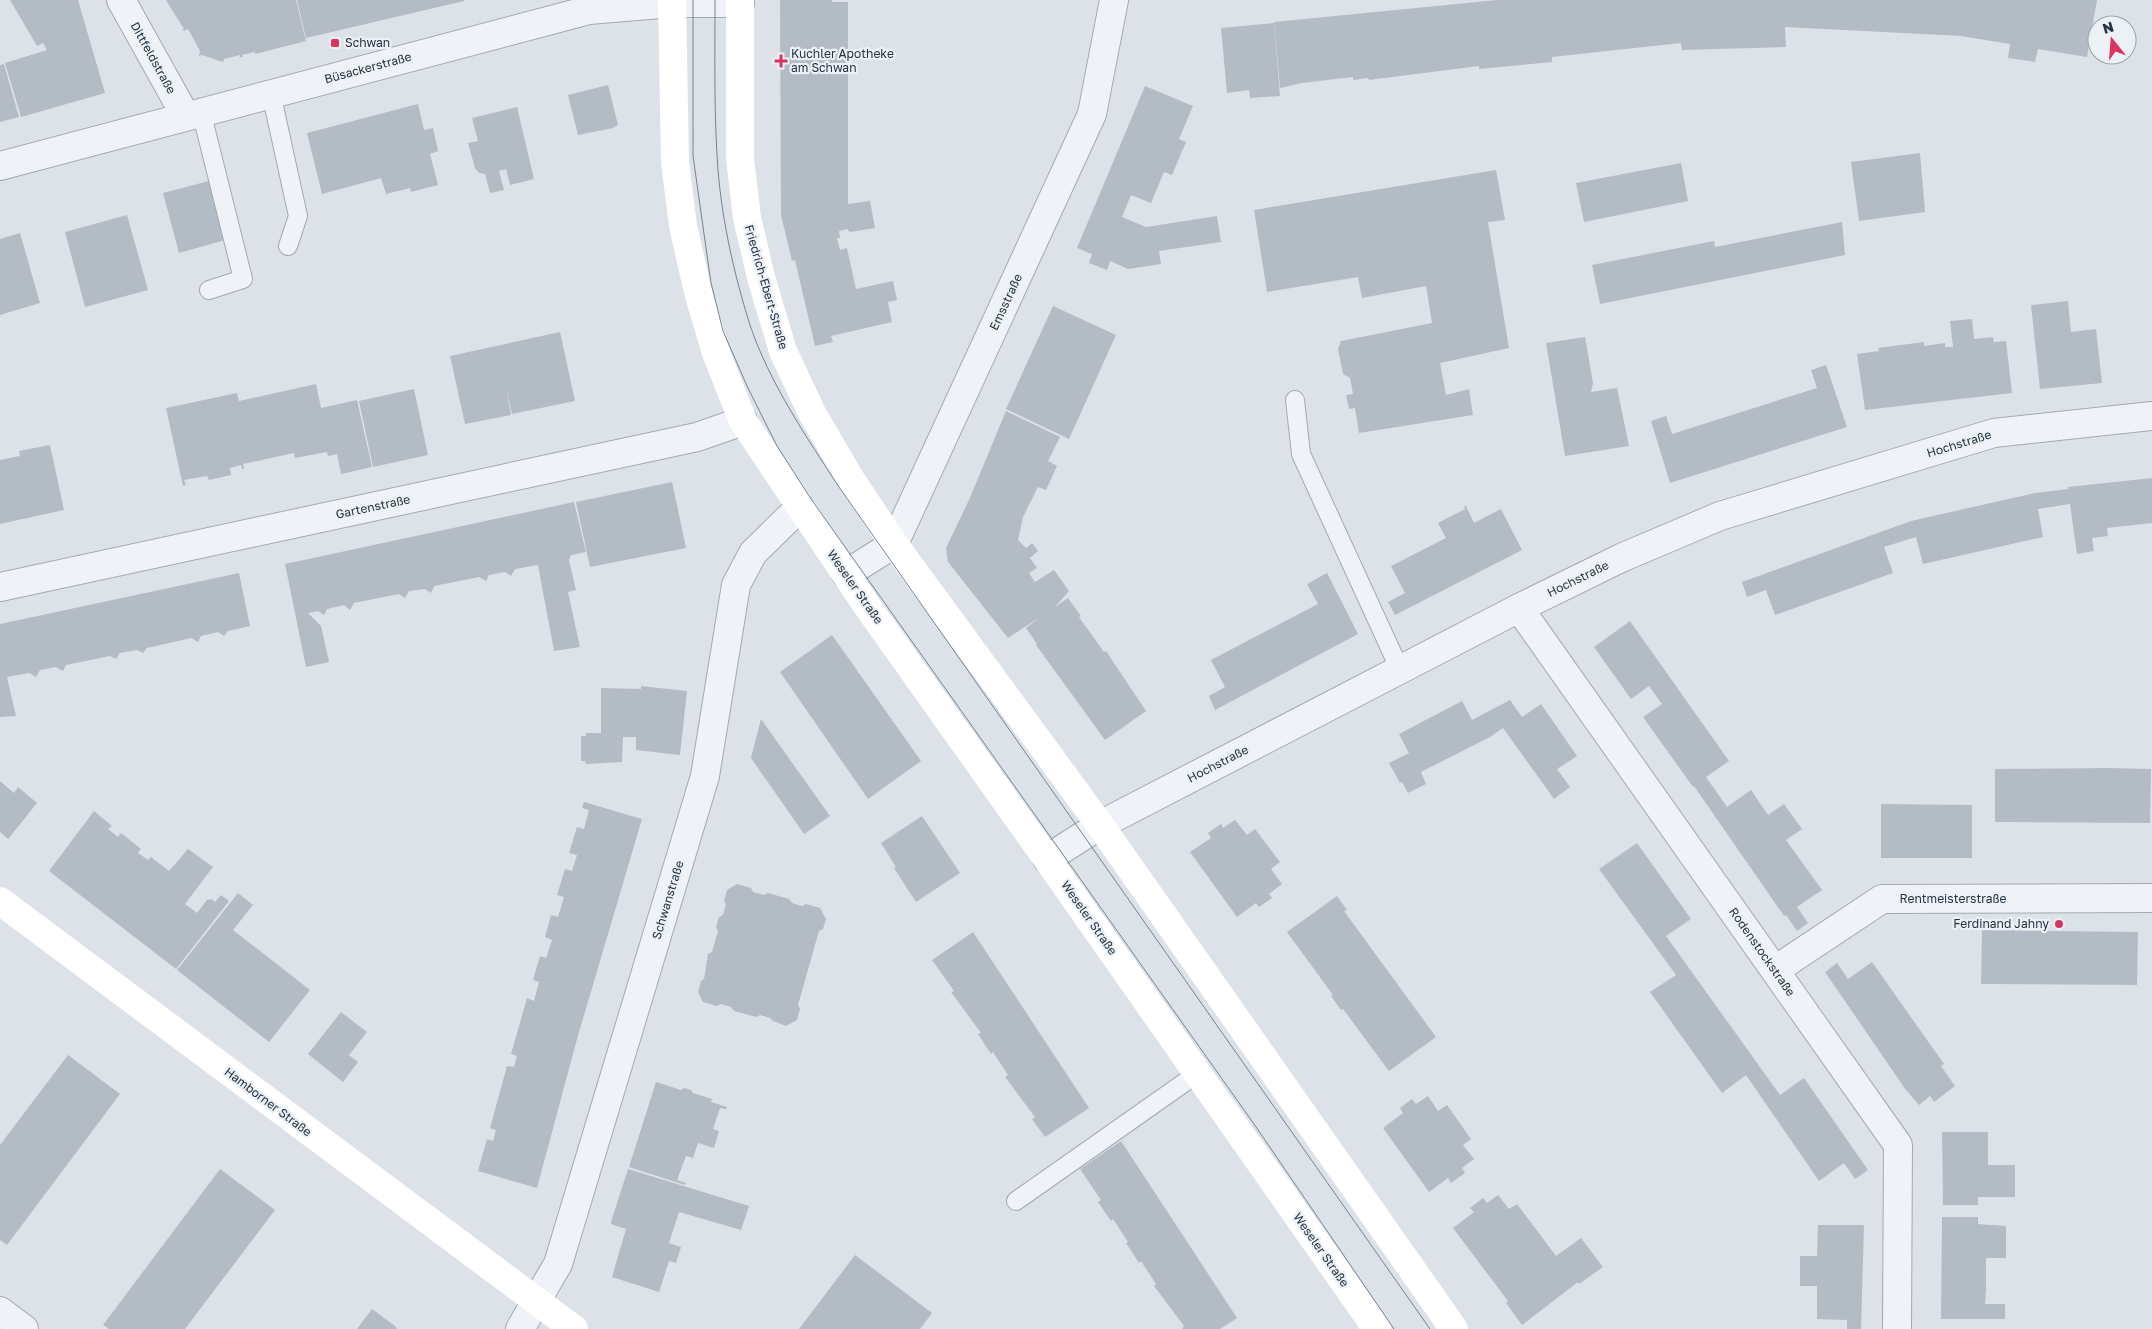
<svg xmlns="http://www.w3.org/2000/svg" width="2152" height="1329" font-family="'Golos Text',sans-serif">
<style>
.building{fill:#b3bcc5}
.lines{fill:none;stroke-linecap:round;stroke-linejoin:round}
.lane-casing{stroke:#a1aab2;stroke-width:20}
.street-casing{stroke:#a1aab2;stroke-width:30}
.lane{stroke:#eff2f6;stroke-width:18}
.street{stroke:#eff2f6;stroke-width:28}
.secondary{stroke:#fff;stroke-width:28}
.tram{stroke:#748393;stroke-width:1}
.poi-dot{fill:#da3460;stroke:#ecf1f6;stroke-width:2}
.labels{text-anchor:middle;stroke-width:4.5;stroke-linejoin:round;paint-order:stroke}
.poi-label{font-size:12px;fill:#253240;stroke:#ecf1f6;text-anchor:start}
.street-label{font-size:12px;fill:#253240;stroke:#ecf1f6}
</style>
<rect width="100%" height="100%" fill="#dce2e8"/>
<g class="building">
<path d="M10,0H78L105,93L21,117L5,63L47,50L43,43L37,46Z"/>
<path d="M166,0H296L306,41L255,54V52L242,55L243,57H240V55L224,59L223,62L202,55L199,56L200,51L188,29L184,31L182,29H184Z"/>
<path d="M297,0H464V1L306,38Z"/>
<path d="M780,0H832V2H848V204L870,201L875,228L850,232L847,229L839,231L840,238H837L840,250L847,248L856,289L893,281L897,300L888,302L892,322L831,336L833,342L815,346L795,260L792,261L781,215Z"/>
<path d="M1497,0H2097L2087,57L2038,49L2035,62L2008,58L2010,44L1961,36L1785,27L1786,47L1682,50L1681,43L1552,57V62L1479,69V66L1369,80L1368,78L1353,80V77L1302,83L1280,88L1274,22Z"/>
<path d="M1274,23L1280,96L1250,98L1249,90L1227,93L1221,28Z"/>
<path d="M4,64L19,117L0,122V65Z"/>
<path d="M608,85L618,125L613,128L578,135L568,95Z"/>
<path d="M1145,86L1193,106L1179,139L1186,142L1172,175L1164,172L1151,203L1131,195L1122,217L1146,227L1217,216L1221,242L1159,251L1161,264L1128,269L1110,261L1107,270L1089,263L1092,254L1077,248Z"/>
<path d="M418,104L424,130L433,128L438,151L430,154L438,185L411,192L410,188L386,194L381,178L322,194L307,133Z"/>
<path d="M517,107L534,179L510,185L506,169L499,171L504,190L490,193L485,174L479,173L475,168L468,143L478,141L472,118Z"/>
<path d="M1920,153L1925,212L1859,221L1851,162Z"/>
<path d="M1681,163L1688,201L1584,222L1576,183Z"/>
<path d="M1496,170L1505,220L1488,222L1509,348L1440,363L1446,395L1469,389L1473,415L1359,433L1355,408L1349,409L1346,395L1353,394L1350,378L1343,374L1338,349L1341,341L1432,323L1426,286L1362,298L1358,277L1267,292L1254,210Z"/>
<path d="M209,181L225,240L179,253L163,193Z"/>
<path d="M127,215L148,290L85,307L65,232Z"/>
<path d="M1842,222L1845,255L1600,304L1592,265L1714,241L1715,247Z"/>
<path d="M20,233L40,303L0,315V239Z"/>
<path d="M2068,301L2071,332L2096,329L2102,383L2040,389L2031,305Z"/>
<path d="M1053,306L1116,335L1069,439L1006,409Z"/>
<path d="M1972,319L1974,339L1993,337L1994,342L2006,341L2012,393L1865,410L1857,354L1879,351L1878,348L1924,342V346L1945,343V347H1953L1950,321Z"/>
<path d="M560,332L575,401L512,414L506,388L511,415L465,424L450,356Z"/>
<path d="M1585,337L1593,383L1591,392L1617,388L1629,446L1565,456L1546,343Z"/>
<path d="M1826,365L1847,427L1670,483L1651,421L1666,416L1672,434L1817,388L1811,370Z"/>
<path d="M316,384L321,408L357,400L372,467L341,474L337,454L328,456L327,452L295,458L294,453L243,464L244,469H242L241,465L230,468L231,475L209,480L207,476L184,480L186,485L183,486L166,408L237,393L239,401Z"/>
<path d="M414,389L428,455L373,467L359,401Z"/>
<path d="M1006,411L1060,437L1048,461L1057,466L1046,490L1038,487L1023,517L1018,540L1026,548L1032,543L1038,551L1030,558L1037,568L1029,573L1035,582L1054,570L1069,591L1055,607L1068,598L1081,616L1079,617L1104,652L1106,651L1146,711L1105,740L1036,645L1037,644L1026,628L1040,617L1008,638L948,562L946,548L969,500Z"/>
<path d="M50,445L64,510L0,524V460L20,456L19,451Z"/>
<path d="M2152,478V523L2107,528L2108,536L2092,538L2094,551L2077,554L2070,504L2038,509L2043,537L1923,564L1916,537L1884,547L1893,573L1775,615L1766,590L1747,597L1742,582L1911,521L2035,493L2068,489V487Z"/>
<path d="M672,482L686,548L590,567L576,502Z"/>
<path d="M574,502L586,552L571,555L569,560L576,590L568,592L580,647L554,651L538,565L515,569L511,576L505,572L489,575L486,581L479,577L434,586L431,593L425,589L409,591L405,598L399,594L354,603L350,610L344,605L327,609L324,615L318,611L308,613L321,626L329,662L306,667L285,564Z"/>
<path d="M1464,506H1466L1474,523L1501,509L1522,550L1395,615L1388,602L1405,593L1391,566L1446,538L1438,523L1465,509Z"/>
<path d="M239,573L250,626L228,631L224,636L218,632L201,636L198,642L191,638L147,648L143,653L137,650L120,653L116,659L110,656L66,665L63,671L56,667L40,670L36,677L29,673L7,677L16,716L0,717V624Z"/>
<path d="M1327,573L1358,634L1215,710L1209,696L1225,687L1211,660L1318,604L1307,584Z"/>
<path d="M1630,621L1729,761L1706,777L1727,807L1751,790L1768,815L1784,804L1802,829L1786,840L1822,890L1797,907L1808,923L1797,931L1786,915L1784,916L1694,786L1693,787L1643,717L1662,704L1649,686L1631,699L1594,647Z"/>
<path d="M832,635L921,761L868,799L780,672Z"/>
<path d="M641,686L687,691L680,755L636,750V737H623L622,762L586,764L585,761H581V736H586V733H601V688L641,689Z"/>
<path d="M1510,700L1522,717L1541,704L1577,756L1557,769L1570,787L1554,799L1503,728L1490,737L1421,772L1426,784L1408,793L1402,782L1400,783L1389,763L1409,753L1399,734L1462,701L1472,720Z"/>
<path d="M761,719L830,816L804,834L751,758Z"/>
<path d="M2108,768L2151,769L2150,823L1995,822V769Z"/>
<path d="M0,781L14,793L18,787L37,803L8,839L0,832Z"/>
<path d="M584,802L642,819L577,1039L537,1188L478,1171L487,1139L493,1141L496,1130L490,1128L507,1066L514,1067L517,1056L511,1054L527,998L534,1001L539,982L533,980L540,956L546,958L552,940L545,937L551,915L558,917L564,897L557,895L565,869L572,871L577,855L569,853L577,827L584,829L589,810L582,808Z"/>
<path d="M1881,804L1972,805V858H1881Z"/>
<path d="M94,811L112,826L108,829L118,837L121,833L141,849L138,853L148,860L151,857L169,871L188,849L213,867L185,904L197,913L207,900L212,899L215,902L221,895L229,901L176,969L49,871Z"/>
<path d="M922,816L960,873L916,902L894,868L896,867L881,843Z"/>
<path d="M1235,820L1247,835L1255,829L1280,862L1271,869L1282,884L1269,894L1272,898L1259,907L1256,903L1237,917L1190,852L1211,838L1208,833L1221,824L1223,828Z"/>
<path d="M1637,843L1691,919L1666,936L1780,1095L1804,1078L1868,1170L1855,1179L1844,1163L1819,1181L1746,1075L1722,1093L1650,992L1676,975L1599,869Z"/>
<path d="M737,884L751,888L753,892L764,895L768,893L789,899L792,903L802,906L806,904L820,908L826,919L823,929L819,931L798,1005L800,1009L797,1020L786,1026L773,1021L770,1018L760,1015L756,1017L734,1011L731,1007L721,1004L717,1006L703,1002L698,992L701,981L704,979L708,954L712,952L718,931L716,927L719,917L723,915L726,904L724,901L727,890Z"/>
<path d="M238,893L253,905L233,930L310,990L269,1042L177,970Z"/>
<path d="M1337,896L1347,910L1344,911L1436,1037L1389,1071L1343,1009L1341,1010L1331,996L1333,995L1287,932Z"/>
<path d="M1982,930L2138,932L2137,985L1981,984Z"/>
<path d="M973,932L1089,1108L1045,1137L1032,1119L1035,1117L1005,1077L1008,1075L993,1052L991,1054L978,1034L981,1033L951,992L954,991L932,960Z"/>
<path d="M1872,962L1944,1064L1941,1066L1955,1086L1934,1102L1930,1096L1919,1105L1906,1090L1825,972L1837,963L1848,979Z"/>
<path d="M341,1012L367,1032L349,1055L358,1062L343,1082L308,1054Z"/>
<path d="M68,1055L120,1094L7,1245L0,1240V1145Z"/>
<path d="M656,1082L681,1090L684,1088L691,1090L693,1093L712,1099L711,1102L727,1107L726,1109L720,1108L713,1129L719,1131L714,1148L698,1143L693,1158L686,1156L677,1180L686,1183L685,1185L629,1167Z"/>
<path d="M1428,1096L1438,1111L1447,1105L1471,1139L1463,1145L1474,1159L1462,1168L1465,1173L1451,1183L1448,1178L1429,1192L1383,1128L1403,1113L1400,1108L1412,1099L1416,1104Z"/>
<path d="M1942,1132H1988V1165H2015V1197H1978V1205H1943Z"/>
<path d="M1121,1141L1237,1318L1220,1329H1182L1184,1326L1154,1286L1156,1284L1141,1261L1139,1263L1126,1243L1128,1242L1113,1219L1111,1221L1098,1202L1101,1200L1080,1169Z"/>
<path d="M220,1169L275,1210L185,1329H109L103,1325Z"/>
<path d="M628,1169L749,1206L741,1230L679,1212L669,1243L681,1247L676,1263L669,1261L659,1292L612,1277L626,1229L611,1224V1222Z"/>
<path d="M1498,1195L1509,1209L1517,1204L1556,1256L1581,1238L1603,1267L1579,1284L1578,1282L1522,1325L1506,1303L1508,1301L1453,1228L1474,1212L1470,1208L1483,1198L1487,1203Z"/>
<path d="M1942,1217H1978V1224L2006,1226V1258H1986V1289L1985,1304H2005V1319H1941Z"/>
<path d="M1818,1225H1864L1861,1329H1847V1320L1817,1319V1286H1800V1256H1817Z"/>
<path d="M855,1255L932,1313L920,1329H799Z"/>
<path d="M372,1309L395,1326L397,1329H357Z"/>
</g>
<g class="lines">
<g class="lane-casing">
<g id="lane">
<path d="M271,93L298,216L288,246"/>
<path d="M201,111L243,279L209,290"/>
<path d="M1295,400L1301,454L1400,670"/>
<path d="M1016,1201L1198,1073"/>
</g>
</g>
<g class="street-casing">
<g id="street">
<path d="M121,0L185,115"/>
<path d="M0,166L589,10L672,3H740"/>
<path d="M846,574L894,544L1092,114L1114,0"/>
<path d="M0,587L697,437L743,421"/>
<path d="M1519,608L1898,1145L1897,1329"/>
<path d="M1047,859L1100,825L1519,608L1621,558L1720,516L1994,433L2152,416"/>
<path d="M1775,970L1882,899L2152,898"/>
<path d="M0,1311L24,1329"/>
<path d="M520,1329L558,1264L705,776L736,585L753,553L800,507"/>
</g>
</g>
<use href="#lane" class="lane"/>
<use href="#street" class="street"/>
<g class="secondary">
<path d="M672,0L675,162L683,226L698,292L716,353L743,421L867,606L1047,859L1377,1329"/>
<path d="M740,0V158L747,218L762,281L783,351L812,413L850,478L894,544L1100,825L1454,1329"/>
<path d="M0,901L574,1329"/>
</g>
<g class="tram">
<path d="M693,0V156L711,283L723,331L747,386L777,446L811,499L1254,1124L1394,1329"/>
<path d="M715,0C715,51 714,104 717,155C720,212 733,271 750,325C769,382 807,438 839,487L1430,1329"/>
</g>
</g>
<g class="poi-dot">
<rect x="330" y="38" width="10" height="10" rx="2.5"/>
<path d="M778.5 53.5h5v5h5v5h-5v5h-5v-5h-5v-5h5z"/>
<circle cx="2059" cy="924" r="5"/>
</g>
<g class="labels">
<g class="poi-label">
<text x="345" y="47">Schwan</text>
<text x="791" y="58">Kuchler Apotheke<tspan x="791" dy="14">am Schwan</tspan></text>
<text x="2049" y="928" text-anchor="end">Ferdinand Jahny</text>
</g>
<g class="street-label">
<text transform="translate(153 58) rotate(61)" y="4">Dittfeldstraße</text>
<text transform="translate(368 68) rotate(-15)" y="4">Büsackerstraße</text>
<text transform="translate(766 287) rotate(74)" y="4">Friedrich-Ebert-Straße</text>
<text transform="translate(1006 302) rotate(-65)" y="4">Emsstraße</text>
<text transform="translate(1959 444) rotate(-17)" y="4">Hochstraße</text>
<text transform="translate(373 507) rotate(-12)" y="4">Gartenstraße</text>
<text transform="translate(1578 579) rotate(-26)" y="4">Hochstraße</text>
<text transform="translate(855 587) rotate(55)" y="4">Weseler Straße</text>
<text transform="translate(1218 764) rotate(-27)" y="4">Hochstraße</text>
<text x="1953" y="903">Rentmeisterstraße</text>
<text transform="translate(668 900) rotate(-73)" y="4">Schwanstraße</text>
<text transform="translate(1089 918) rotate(55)" y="4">Weseler Straße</text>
<text transform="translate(1762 952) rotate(55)" y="4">Rodenstockstraße</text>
<text transform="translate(268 1102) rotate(37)" y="4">Hamborner Straße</text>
<text transform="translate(1321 1250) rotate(55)" y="4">Weseler Straße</text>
</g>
</g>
<g transform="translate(2112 40) rotate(343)"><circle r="24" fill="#ecf1f6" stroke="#9ca5ad"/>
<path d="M0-4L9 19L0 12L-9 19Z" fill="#da3460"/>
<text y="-8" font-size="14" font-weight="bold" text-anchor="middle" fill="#253240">N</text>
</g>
</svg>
